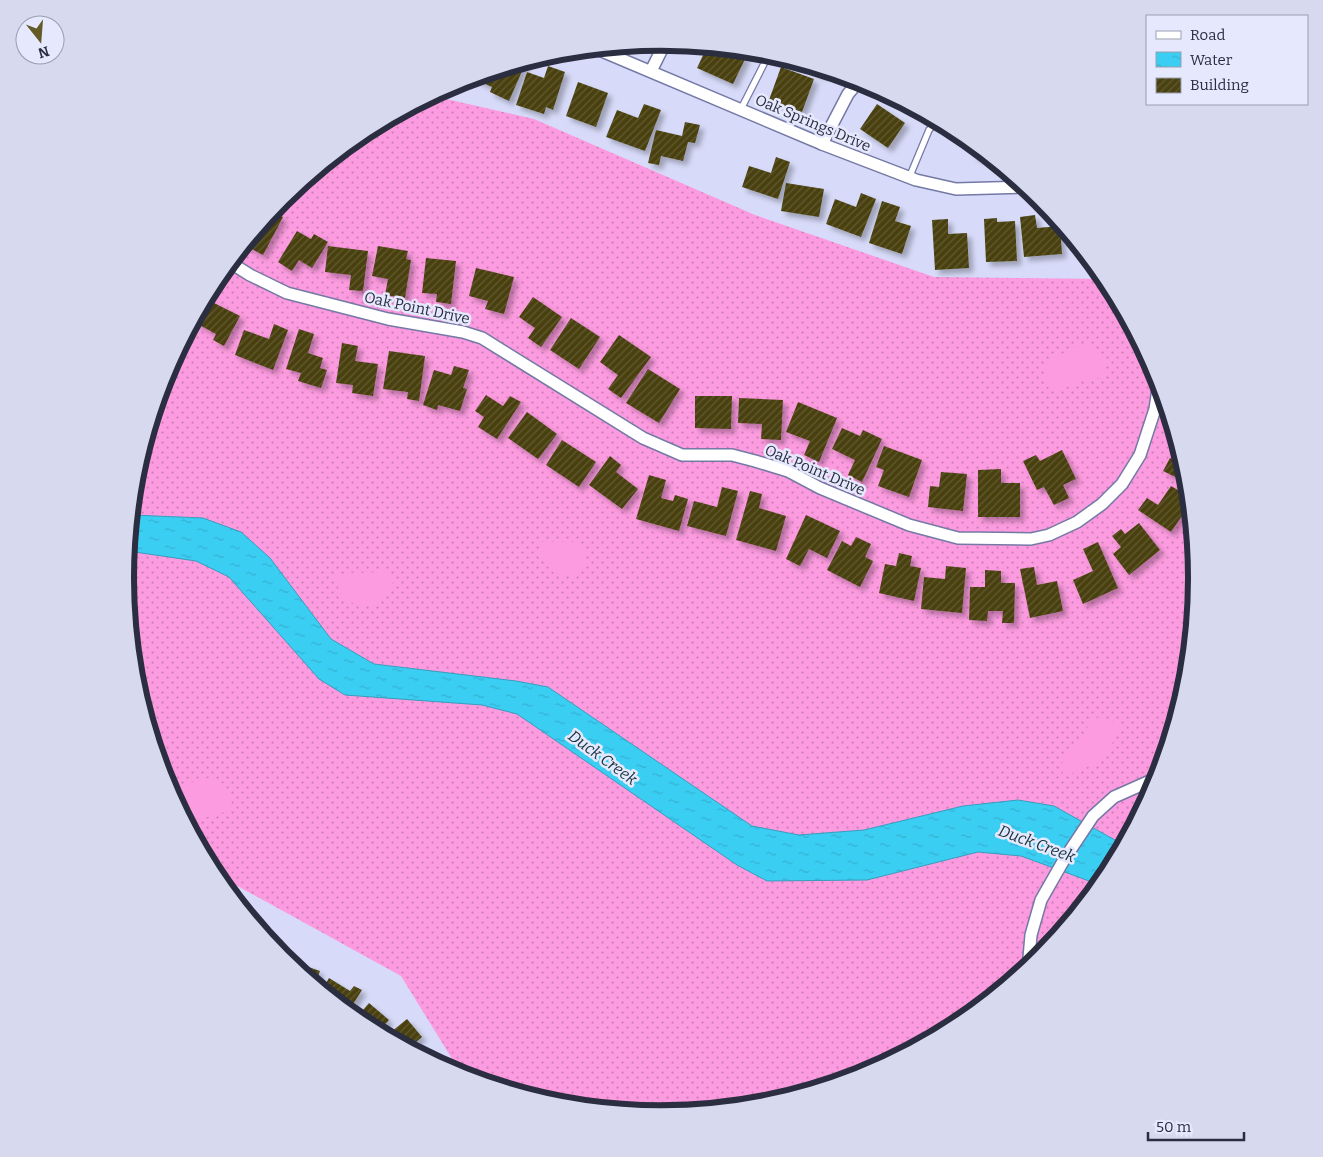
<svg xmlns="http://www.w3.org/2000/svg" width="1323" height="1157" font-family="Bitter,serif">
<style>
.grass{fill:url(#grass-dots)}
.garden{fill:#fc9bdf}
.water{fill:url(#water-ripples);stroke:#369ebd}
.building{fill:url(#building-hatch);filter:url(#shadow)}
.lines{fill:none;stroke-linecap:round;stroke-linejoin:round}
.lane-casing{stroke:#7479a5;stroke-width:8}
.street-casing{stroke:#7479a5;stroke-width:14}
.lane{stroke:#fff;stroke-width:5.5}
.street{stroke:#fff;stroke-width:11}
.labels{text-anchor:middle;stroke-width:5;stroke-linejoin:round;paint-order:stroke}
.street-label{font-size:15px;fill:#2b2d40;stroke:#e6e9fd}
.water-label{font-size:16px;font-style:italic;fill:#16333c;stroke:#e6e9fd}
.rim{fill:none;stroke:#2b2d40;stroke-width:6}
</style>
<defs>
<pattern id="grass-dots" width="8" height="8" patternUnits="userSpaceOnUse" patternTransform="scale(1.25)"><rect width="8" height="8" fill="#fc9bdf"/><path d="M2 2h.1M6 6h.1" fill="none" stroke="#cc7fb6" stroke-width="1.8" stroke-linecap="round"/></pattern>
<pattern id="water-ripples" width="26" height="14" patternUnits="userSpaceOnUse" patternTransform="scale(1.25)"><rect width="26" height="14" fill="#3bcef3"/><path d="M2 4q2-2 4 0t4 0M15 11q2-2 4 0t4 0" fill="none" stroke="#34b1d1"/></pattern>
<pattern id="building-hatch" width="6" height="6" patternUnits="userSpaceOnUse" patternTransform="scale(1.25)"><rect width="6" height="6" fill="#494110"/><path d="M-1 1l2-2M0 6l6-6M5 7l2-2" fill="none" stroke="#615a34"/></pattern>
<filter id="shadow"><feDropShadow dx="4.5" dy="4.5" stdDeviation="2.5" flood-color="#0004"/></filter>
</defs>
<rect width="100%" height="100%" fill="#d7dbf9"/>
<path class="grass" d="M433,96L534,119L755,215L934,277L1106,279L1157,374L1187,474L1197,579L1187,683L1157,784L1107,877L1040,958L959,1024L866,1074L766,1104L661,1114L557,1104L462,1075L401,976L214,873L166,783L136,683L126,578L136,474L166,373L216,280L283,199L364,133Z"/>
<g class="garden">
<path d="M1079,346L1095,347L1106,358V372L1095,380H1082L1057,392L1046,386L1044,376V362Z"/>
<path d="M540,542H573L582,544L586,560L576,578L554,573L542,560Z"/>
<path d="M381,571H389L394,581C389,590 383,599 373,604C355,612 336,593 335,576C351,570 366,575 381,571Z"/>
<path d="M1102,717L1120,725C1117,731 1115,738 1112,744C1103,762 1081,772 1063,775L1062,758L1085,735L1090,719Z"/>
<path d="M211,778C225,782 228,788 232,801L228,811L208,817L186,820L176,802C179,785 195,779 211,778Z"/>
</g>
<path class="water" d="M132,515L203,518L241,532L270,558L331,639L374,664L516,681L548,687L752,826L799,835L864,830L963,806L1018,800L1054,806L1124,845L1107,877L1100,885L1021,856L978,852L867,880L767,881L737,865L517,714L482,705L345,695L319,679L229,577L196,561L128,551Z"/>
<g class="building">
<path d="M707,47L729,49L746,57L733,84L697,68Z"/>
<path d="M526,62L509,101L490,92L492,87L476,80L478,77Z"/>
<path d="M548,66L565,72L553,110L546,107L544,114L516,105L527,72L544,78Z"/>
<path d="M811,66L822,70L826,71L821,76Z"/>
<path d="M781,67L814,79L802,112L769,100Z"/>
<path d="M578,82L608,93L596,127L566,116Z"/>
<path d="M644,104L661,110L645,151L606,137L617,110L638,118Z"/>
<path d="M877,104L905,123L888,148L860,129Z"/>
<path d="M685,122L700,125L695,143L688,142L683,161L661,156L659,165L648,163L656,130L682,136Z"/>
<path d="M976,146L993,161L973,156Z"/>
<path d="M776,157L790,162L778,199L742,187L749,166L771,173Z"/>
<path d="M786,183L824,189L819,217L781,211Z"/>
<path d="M861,193L876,199L861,237L826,224L835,199L856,207Z"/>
<path d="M882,201L900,207L895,221L911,226L902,254L869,243Z"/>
<path d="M272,212L283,217L263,255L248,247L249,245L246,243Z"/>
<path d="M1035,215L1037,228L1060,226L1062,254L1024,257L1020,217Z"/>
<path d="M997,218V222L1015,221L1017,261L986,262L984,219Z"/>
<path d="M948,219V234L967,233L969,268L935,270L932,220Z"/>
<path d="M297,231L311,239L314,234L328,242L312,268L299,260L292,271L278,262Z"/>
<path d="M328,246L368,251L363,291L349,290L351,275L325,272Z"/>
<path d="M378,246L408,251L406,259L411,260L405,298L385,295L388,279L372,276Z"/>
<path d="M426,258L456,261L451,304L436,302L437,294L422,293Z"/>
<path d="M476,268L514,277L504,314L485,309L488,301L469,296Z"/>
<path d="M533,297L562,317L541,347L528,338L535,328L519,317Z"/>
<path d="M206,299L240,316L224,346L213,340L216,334L194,322Z"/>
<path d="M571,318L600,337L579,369L550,350Z"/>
<path d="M274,324L288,330L273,370L235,355L244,330L269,339Z"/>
<path d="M299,329L314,334L308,353L323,358L320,368L327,370L321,388L298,381L301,373L286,369Z"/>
<path d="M619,335L651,357L621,398L608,389L618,375L600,362Z"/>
<path d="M342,343L358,346L355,361L378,364L373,396L352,393L353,385L336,383Z"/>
<path d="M389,351L425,356L419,401L407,399L408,392L383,389Z"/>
<path d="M454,366L469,370L463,388L467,389L460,411L438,405L437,410L423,405L434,370L451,375Z"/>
<path d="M648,369L680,389L659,423L626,403Z"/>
<path d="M486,395L503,406L510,396L521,402L497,439L478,427L484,417L475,411Z"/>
<path d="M695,396H732L731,429L695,428Z"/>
<path d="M739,398L783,400L781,440L761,439L762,424L738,423Z"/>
<path d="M798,402L837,418L819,462L804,455L810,441L786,432Z"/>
<path d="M527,412L557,434L538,459L508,438Z"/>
<path d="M842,428L860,436L863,430L882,439L862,482L848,475L855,460L832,449Z"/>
<path d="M562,440L596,462L579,487L546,465Z"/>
<path d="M884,446L922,460L909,497L878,486L884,470L876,467Z"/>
<path d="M1062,450L1076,479L1063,485L1069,498L1054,505L1044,487L1037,490L1023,461L1036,455L1040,461Z"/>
<path d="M610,456L621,465L616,472L638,489L622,509L589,485Z"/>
<path d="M1170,458L1183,464L1184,462L1188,483L1163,471Z"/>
<path d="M1001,469V483H1020V517H978V470Z"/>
<path d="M941,472L967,474L963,511L928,507L930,486L939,487Z"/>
<path d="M649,475L666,480L661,498L673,501L675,495L688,499L679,531L636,519Z"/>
<path d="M1171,486L1190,497V504L1171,532L1138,510L1147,498L1158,505Z"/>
<path d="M722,487L738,491L726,536L687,526L694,501L717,507Z"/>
<path d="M750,491L762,494L759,508L786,516L776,551L736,540Z"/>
<path d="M806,515L840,531L827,558L809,549L800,566L786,559Z"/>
<path d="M1139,523L1160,550L1129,575L1113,554L1121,547L1112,536L1121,529L1125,534Z"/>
<path d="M856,537L871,544L865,557L873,561L860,587L827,570L842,541L851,546Z"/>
<path d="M1098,542L1118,588L1083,604L1073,580L1093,571L1083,549Z"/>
<path d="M899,553L912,556L910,566L921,568L914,601L879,593L885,564L896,566Z"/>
<path d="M946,566L966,568L962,613L921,609L924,577L945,579Z"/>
<path d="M1034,567L1037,585L1057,581L1063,611L1030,618L1020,569Z"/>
<path d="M985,570L1001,571V583H1015L1014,623H1002L1003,611H988L987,621L969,620L970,587H985Z"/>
<path d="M274,947L295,956L291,965L282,957Z"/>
<path d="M297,963L320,971L315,984L295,968Z"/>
<path d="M329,978L350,991L354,986L362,990L348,1012L322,990Z"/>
<path d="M369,1003L389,1020L378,1032L356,1018Z"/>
<path d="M407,1019L422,1037L409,1048L386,1036Z"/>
</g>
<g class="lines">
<g class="lane-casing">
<g id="lane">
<path d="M741,109L769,54"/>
<path d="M909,178L929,130L937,121"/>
</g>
</g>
<g class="street-casing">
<g id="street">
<path d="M597,49L822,144L916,180L956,189L1025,187"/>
<path d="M651,71L665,43"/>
<path d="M822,144L848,94L859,81"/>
<path d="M231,263L250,275L287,293L388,319L463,332L482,338L643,438L682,455H732L755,461L788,471L820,488L909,525L958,538L1031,539L1049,535L1077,522L1102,504L1122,484L1140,455L1155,409L1159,382"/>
<path d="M1031,966L1029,958L1031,935L1041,900L1065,858L1093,816L1114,797L1159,777"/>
</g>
</g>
<use href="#lane" class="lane"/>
<use href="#street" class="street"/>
</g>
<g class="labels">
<g class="street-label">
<text transform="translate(813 123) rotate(23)" y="5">Oak Springs Drive</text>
<text transform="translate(417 308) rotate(12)" y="5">Oak Point Drive</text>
<text transform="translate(815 470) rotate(23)" y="5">Oak Point Drive</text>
</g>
<g class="water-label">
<text transform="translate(603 757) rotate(36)" y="6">Duck Creek</text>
<text transform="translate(1037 843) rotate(20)" y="6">Duck Creek</text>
</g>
</g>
<path d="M0 0H1323V1157H0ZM134 578a527 527 0 1 1 1054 0a527 527 0 1 1-1054 0Z" fill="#d7daee" fill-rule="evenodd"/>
<path class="rim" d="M134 578a527 527 0 1 1 1054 0a527 527 0 1 1-1054 0Z"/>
<rect x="1146" y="15" width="162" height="90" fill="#e6e9fd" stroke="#9b9eb1"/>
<rect x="1156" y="31" width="25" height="8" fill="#ffffff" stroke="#9b9eb1"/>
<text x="1190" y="40" font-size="15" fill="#2b2d40">Road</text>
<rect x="1156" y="52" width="25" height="15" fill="url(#water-ripples)" stroke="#9b9eb1"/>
<text x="1190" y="65" font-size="15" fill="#2b2d40">Water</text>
<rect x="1156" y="78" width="25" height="15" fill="url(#building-hatch)" stroke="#9b9eb1"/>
<text x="1190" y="90" font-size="15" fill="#2b2d40">Building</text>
<g transform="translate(40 40) rotate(163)"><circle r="24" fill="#e6e9fd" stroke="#9b9eb1"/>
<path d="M0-4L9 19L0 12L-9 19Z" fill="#635a26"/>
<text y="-8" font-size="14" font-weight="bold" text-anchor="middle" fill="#2b2d40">N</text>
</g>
<path d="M1148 1132v8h96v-8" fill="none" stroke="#2b2d40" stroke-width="2.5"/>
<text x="1156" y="1132" font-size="15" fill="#2b2d40" stroke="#e6e9fd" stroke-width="4" paint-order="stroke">50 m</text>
</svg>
